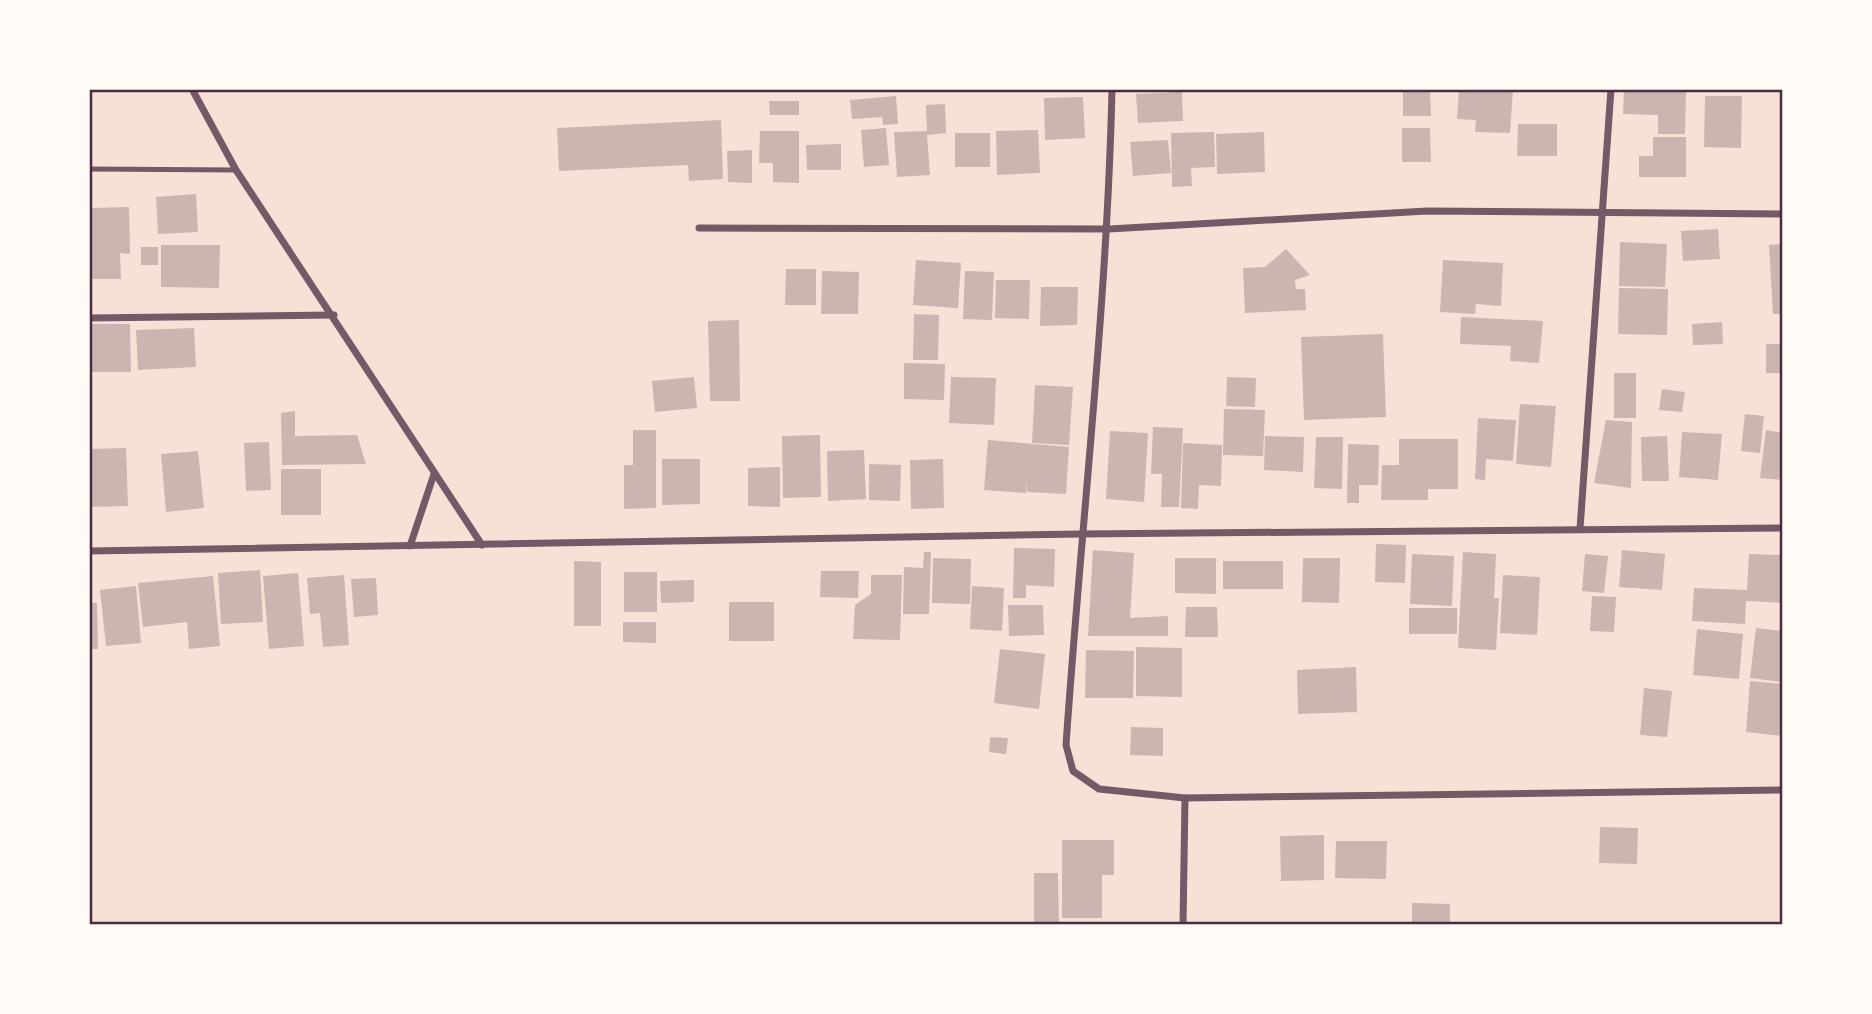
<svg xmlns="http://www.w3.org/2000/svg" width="1872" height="1014" font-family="Commissioner,sans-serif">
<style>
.building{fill:#ccb4b1}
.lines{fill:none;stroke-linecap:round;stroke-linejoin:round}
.service{stroke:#755966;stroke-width:5}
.minor{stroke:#755966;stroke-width:7}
.neatline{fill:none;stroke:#4a2c40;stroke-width:2.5}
</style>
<rect width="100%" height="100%" fill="#f7e1d7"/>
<g class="building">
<path d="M1403,89H1430L1431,116H1403Z"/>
<path d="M1459,89H1513L1510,133L1475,132L1476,120L1457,119Z"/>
<path d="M1624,89H1686L1685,134H1658V115L1623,114Z"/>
<path d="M1182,92L1183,121L1138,123L1136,94Z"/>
<path d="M896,96L898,124L883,125L882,117L852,119L850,100Z"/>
<path d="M1705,96H1742L1741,148L1704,147Z"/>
<path d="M1083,97L1085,138L1045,140L1044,98Z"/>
<path d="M769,101H799V115H770Z"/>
<path d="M945,104L946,133L927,135L930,175L897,177L894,132L927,131L926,105Z"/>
<path d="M721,120L723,179L689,181L688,165L559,171L557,128Z"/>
<path d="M1518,124H1557V156H1517Z"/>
<path d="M886,128L889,165L864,167L861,130Z"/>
<path d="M1402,128H1430L1431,162H1402Z"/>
<path d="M1038,130L1040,173L997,175L996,131Z"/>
<path d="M760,131H799V183L773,182V163H759Z"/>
<path d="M1214,132L1215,167L1191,168L1192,186L1172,187L1171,133Z"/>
<path d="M1264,132L1265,172L1217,174L1216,134Z"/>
<rect x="955" y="133" width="35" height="34"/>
<path d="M1653,137H1686V177H1639V156H1653Z"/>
<path d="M1168,140L1171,173L1133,176L1130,142Z"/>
<path d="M841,144V170H807L806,145Z"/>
<path d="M752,150V183L728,182L727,151Z"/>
<path d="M196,194L198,232L158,234L156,197Z"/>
<path d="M129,207L130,254L120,253L121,279H91L89,208Z"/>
<path d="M1718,229L1720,259L1683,261L1681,231Z"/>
<path d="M1620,242L1667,244L1665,287L1619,286Z"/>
<path d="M1783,244V314H1773L1769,245Z"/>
<path d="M161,245H220L219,288L161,287Z"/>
<rect x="141" y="247" width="17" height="18"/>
<path d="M1286,249L1310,275L1295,280L1296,289H1305L1306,310L1245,313L1243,268L1265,267Z"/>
<path d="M916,260L961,263L958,308L913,305Z"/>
<path d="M1443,260L1503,263L1501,306L1476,304L1475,314L1440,312Z"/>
<path d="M786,269H816V305H785Z"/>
<path d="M822,271L859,272L858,314H821Z"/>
<path d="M965,271L994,272L992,320L963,319Z"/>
<path d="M996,280H1030L1029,319L995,318Z"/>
<path d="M1041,287H1078L1077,325L1040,326Z"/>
<path d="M1619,288L1668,289L1667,335L1618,334Z"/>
<path d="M914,314L939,315L938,360H913Z"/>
<path d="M1461,317L1543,321L1539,363L1510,361L1511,346L1460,344Z"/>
<path d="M739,320L740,401H710L708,321Z"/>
<path d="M1722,322L1723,344L1693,345L1692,324Z"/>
<path d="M89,324H130L131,372H89Z"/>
<path d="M194,328L196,367L138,370L136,330Z"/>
<path d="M1383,334L1386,417L1304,420L1301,337Z"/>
<rect x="1766" y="344" width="17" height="29"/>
<path d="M904,363L945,364L944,400L904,399Z"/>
<rect x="1614" y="373" width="22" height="45"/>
<path d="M694,377L697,408L655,412L652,381Z"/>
<path d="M951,377L996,378L994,425L949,423Z"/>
<path d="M1227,377L1256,378L1255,407L1226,406Z"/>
<path d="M1035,385L1073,387L1069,445L1032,443Z"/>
<path d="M1662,389L1685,392L1682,412L1659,410Z"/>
<path d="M1520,404L1556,406L1551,467L1516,464Z"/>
<path d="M1224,409L1265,410L1263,456L1223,455Z"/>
<path d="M295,411V436L357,435L366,464L282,465L281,413Z"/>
<path d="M1745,414L1764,416L1760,453L1741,451Z"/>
<path d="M1478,418L1516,420L1513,461L1486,459L1485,480L1475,479Z"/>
<path d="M1606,420L1632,422L1631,488L1594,483Z"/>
<path d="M1153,427L1183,428L1179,507H1161L1162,474H1151Z"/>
<path d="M633,430H656V508L624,509V465H633Z"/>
<path d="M1766,430L1783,433V480L1760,478Z"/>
<path d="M1110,431L1148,433L1144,502L1106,499Z"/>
<path d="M1682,432L1722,434L1718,480L1679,477Z"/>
<path d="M820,435L821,497L783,498L782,436Z"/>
<path d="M1265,436L1304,437L1303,472L1264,470Z"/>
<path d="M1667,436L1669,481H1642L1641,437Z"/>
<path d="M1316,437H1343L1342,489L1314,488Z"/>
<path d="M1399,439H1458V489H1428V500H1381L1382,465H1399Z"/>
<path d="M988,440L1069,447L1066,494L1027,492V480L1026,493L984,490Z"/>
<path d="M269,442L271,490L246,491L244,443Z"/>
<path d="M1183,443L1222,445L1221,486L1199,485L1198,509L1181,508Z"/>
<path d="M1348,444L1379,445L1378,485H1359V503H1347Z"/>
<path d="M126,448L128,506L89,507V449Z"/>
<path d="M864,450L866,499L828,501L827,451Z"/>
<path d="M198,451L204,508L166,512L161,454Z"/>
<path d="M662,459H700V504L662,505Z"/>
<path d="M943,459L944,508L911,509L910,460Z"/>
<path d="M869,464L901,465L900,501L869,500Z"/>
<path d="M780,467V507L748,506V468Z"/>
<rect x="281" y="469" width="40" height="46"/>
<path d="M1376,544L1406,545L1405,583L1375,582Z"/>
<path d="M1014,548L1055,549L1054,587L1026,585V598H1013Z"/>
<path d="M1093,550L1134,553L1130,618L1168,616V636H1088Z"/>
<path d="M1622,550L1665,554L1662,590L1619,587Z"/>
<path d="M924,552H931L929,614H903L904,567L923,568Z"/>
<path d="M1463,552L1496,554L1494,598H1499L1496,650L1458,648Z"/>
<path d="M1412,554L1454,556L1452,606L1410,604Z"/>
<path d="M1585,554L1608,556L1604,593L1582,591Z"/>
<path d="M1749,554L1783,555V603L1746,601L1745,624L1692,621L1694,588L1747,590Z"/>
<path d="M933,558L971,559L970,604L932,603Z"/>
<path d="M1175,558H1216V594L1175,593Z"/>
<path d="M1303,558H1340L1339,603L1302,602Z"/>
<path d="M574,561L601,562V626H574Z"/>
<rect x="1223" y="561" width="60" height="28"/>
<path d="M260,570L263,622L221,624L218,573Z"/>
<path d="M821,571H859L858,598L820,597Z"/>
<rect x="624" y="572" width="33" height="40"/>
<path d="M298,573L304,646L269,649L263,576Z"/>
<path d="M344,575L349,645L323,647L320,613L310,614L307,578Z"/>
<path d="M871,575H902L900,640L853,639L855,605L871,594Z"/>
<path d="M1503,575L1540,577L1537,635L1500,633Z"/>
<path d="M213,576L220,646L189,649L187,622L143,627L138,583Z"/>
<path d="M376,578L378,615L354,617L351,579Z"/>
<path d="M694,580V602L661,603L660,581Z"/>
<path d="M136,586L141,643L106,646L100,590Z"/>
<path d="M972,586L1004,588L1002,631L970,629Z"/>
<path d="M1592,596L1616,597L1614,632L1590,631Z"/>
<rect x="729" y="602" width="45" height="39"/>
<path d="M89,603H97L98,649H89Z"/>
<path d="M1008,605H1043L1044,635L1009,636Z"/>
<path d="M1186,607H1217L1218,637H1185Z"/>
<rect x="1409" y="608" width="48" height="26"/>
<path d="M623,622H656V643L623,642Z"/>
<path d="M1756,628L1783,631V682L1750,678Z"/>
<path d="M1697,629L1743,634L1739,679L1693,675Z"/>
<path d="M1136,647L1182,648V697L1136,696Z"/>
<path d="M1000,649L1045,654L1039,709L994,703Z"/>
<path d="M1086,650L1134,651L1133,698H1085Z"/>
<path d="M1356,667L1357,712L1298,714L1297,670Z"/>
<path d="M1750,681L1783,684L1782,736L1746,732Z"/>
<path d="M1644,688L1672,691L1667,737L1640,735Z"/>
<path d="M1131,727L1163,728V756L1130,755Z"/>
<path d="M990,737L1008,738L1006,754L989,752Z"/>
<path d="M1600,827L1638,828L1637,864L1599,863Z"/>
<path d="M1324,835V880L1281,881L1280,836Z"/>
<path d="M1062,840H1114V875H1102V918H1062Z"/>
<path d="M1336,841H1387L1386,879L1335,878Z"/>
<path d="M1034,873H1058L1059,925H1034Z"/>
<path d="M1412,903L1450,904V925H1412Z"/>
</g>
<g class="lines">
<path class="service" d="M89,169L236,170"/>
<g class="minor">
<path d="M192,89L236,170L482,545"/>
<path d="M1112,89C1107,308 1081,526 1066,745L1073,771L1099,789L1185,798L1783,790"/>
<path d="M699,228L1109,229L1427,211L1783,214"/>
<path d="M89,318L334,315"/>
<path d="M1580,529L1611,89"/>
<path d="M410,546L434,474"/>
<path d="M89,551L1081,534L1783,528"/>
<path d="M1183,925L1185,798"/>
</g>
</g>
<rect width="1872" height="1014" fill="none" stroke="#fffaf5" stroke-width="182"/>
<rect x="91" y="91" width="1690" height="832" class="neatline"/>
</svg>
